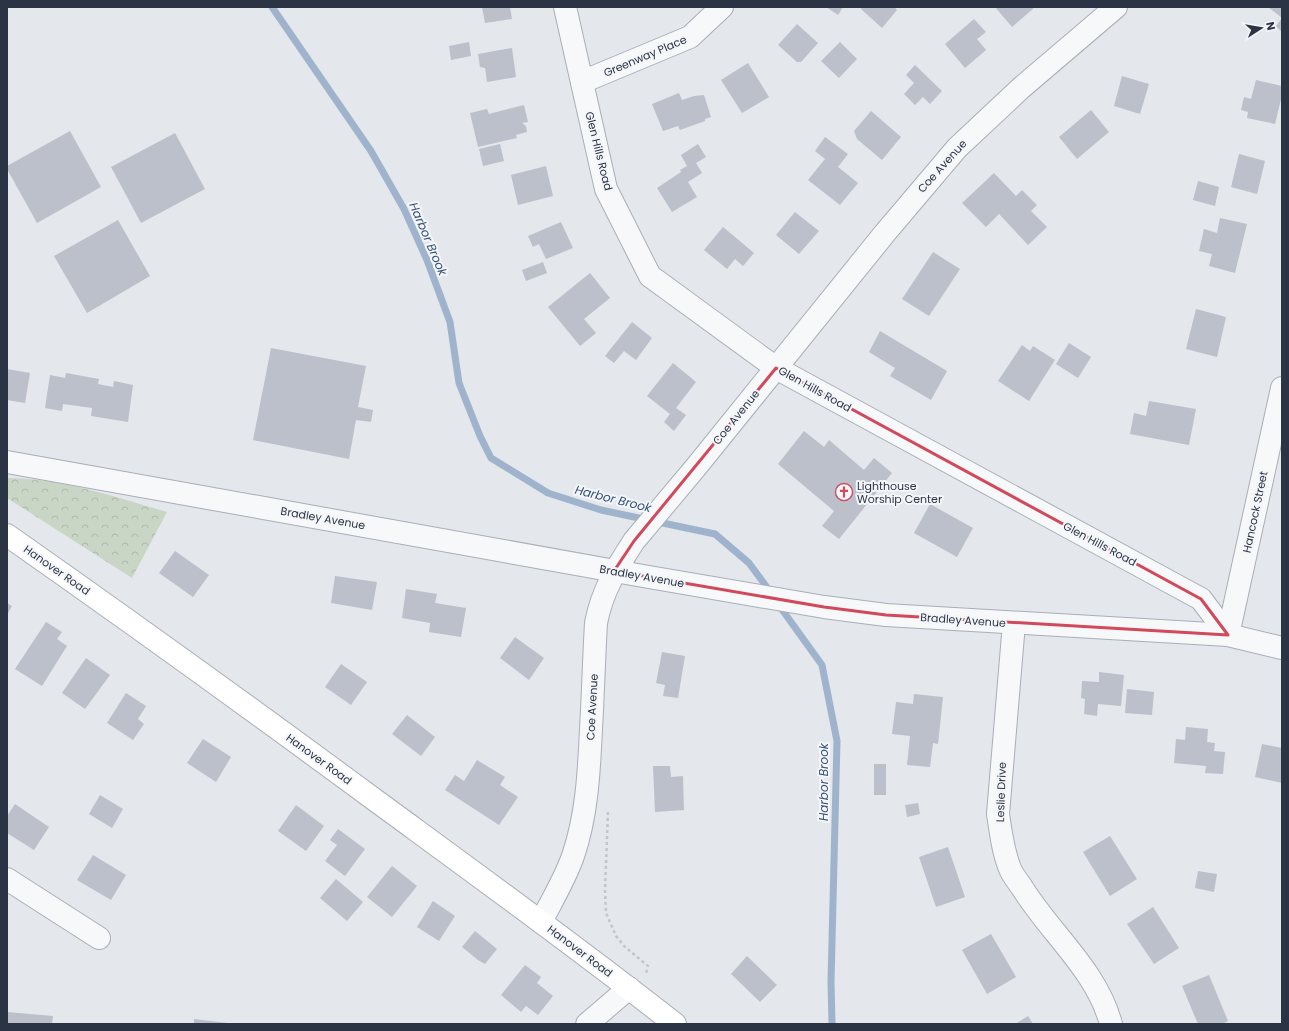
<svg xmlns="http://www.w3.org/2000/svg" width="1289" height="1031" font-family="Poppins,sans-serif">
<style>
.forest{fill:url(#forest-crowns)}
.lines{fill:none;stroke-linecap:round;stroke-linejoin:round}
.stream{stroke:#9fb4cc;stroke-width:7}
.building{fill:#bbc0ca}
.minor-casing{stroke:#a9aeb7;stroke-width:24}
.tertiary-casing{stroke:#a9aeb7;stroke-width:24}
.secondary-casing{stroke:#a9aeb7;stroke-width:24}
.path{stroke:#c2c5cb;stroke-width:2.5;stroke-dasharray:3 3;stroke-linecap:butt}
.minor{stroke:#f7f8fa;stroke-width:22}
.tertiary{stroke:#f7f8fa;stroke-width:22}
.secondary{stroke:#fff;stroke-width:22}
.marked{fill:none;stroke:#d1495b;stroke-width:3;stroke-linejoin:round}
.labels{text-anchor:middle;stroke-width:4;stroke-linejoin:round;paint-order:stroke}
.street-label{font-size:11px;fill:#2b3445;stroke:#f4f6f9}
.poi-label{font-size:11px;fill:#2b3445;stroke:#f4f6f9;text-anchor:start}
.water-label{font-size:12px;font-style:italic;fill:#34527a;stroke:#f4f6f9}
</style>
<defs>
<pattern id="forest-crowns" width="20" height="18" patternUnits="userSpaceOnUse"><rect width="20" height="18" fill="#c9d6c5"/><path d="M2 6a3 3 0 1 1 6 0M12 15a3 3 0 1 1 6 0" fill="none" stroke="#adb8ab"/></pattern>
</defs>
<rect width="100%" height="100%" fill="#e4e7ec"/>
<path class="forest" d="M7,478C61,478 115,497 167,512L132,578L7,498Z"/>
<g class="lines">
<g class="stream">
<path d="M272,7L371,151L404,209L427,260L450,322L459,383L480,436L491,458L548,493L601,510L715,534L749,563L771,593"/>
<path d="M778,604L822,665L837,741L831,982L832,1024"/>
</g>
</g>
<g class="building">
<path d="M482,7H510L512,19L485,23Z"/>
<path d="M826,7H843L838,15Z"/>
<path d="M862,7H894L897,10L882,28L861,9Z"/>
<path d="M995,7H1033L1034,8L1012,27Z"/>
<path d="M1268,7H1282V32L1276,26L1282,18Z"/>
<path d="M974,19L986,32L977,39L986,50L965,68L945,44Z"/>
<path d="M797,24L818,43L801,62H797L778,45Z"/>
<path d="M469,42L471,56L451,60L449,46Z"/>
<path d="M840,42L857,59L839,78L821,61Z"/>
<path d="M512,48L516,77L487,82L485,68L480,67L478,54Z"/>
<path d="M748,63L769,97L742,113L721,80Z"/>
<path d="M915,65L942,91L930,104L923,97L915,105L904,94L914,83L906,75Z"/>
<path d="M1122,76L1149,84L1140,114L1114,106Z"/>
<path d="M1256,80L1282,86V95L1275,124L1247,118L1248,112L1241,110L1244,97L1251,99Z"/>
<path d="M679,93L682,100L694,96L704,95L711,117L705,119V121L680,130L678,126L663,131L652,104Z"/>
<path d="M524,105L528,122L522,123L526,126L527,132L516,135L517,138L478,147L470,113L487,109L489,114Z"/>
<path d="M1091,110L1109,132L1077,159L1059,137Z"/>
<path d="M871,111L901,137L882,160L857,139L854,131Z"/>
<path d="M70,131L101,187L37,223L7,169V166Z"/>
<path d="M175,133L205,189L141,223L111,167Z"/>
<path d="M825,137L848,154L838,167L858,183L840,205L808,180L825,159L815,151Z"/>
<path d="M500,144L504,161L483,166L479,149Z"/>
<path d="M698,144L706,157L696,163L702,173L688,182L697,197L672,212L657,188L681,172L680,170L687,166L681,155Z"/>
<path d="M1239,154L1265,161L1257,194L1231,187Z"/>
<path d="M546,166L553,196L518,205L511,175Z"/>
<path d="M994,173L1016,196L1022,190L1037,205L1031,211L1047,227L1028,245L999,214L986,227L962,203Z"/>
<path d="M1198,181L1219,187L1215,206L1193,200Z"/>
<path d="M795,212L819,231L799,254L776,235Z"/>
<path d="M1220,218L1247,224L1235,273L1209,266L1212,254L1199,251L1204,229L1217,233Z"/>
<path d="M118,220L150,276L87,313L54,256Z"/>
<path d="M561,222L573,248L546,259L539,244L533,247L528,236Z"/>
<path d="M723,227L754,253L743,266L735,259L727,269L704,250Z"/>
<path d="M933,252L960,269L929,316L902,299Z"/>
<path d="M543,262L547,273L526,281L522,270Z"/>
<path d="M590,273L610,298L584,319L596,333L580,346L548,307Z"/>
<path d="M1196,309L1226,317L1217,357L1186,349Z"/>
<path d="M632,322L652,338L636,360L624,351L614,363L605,356Z"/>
<path d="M880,331L947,371L931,400L890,376L895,368L869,352Z"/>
<path d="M1069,343L1091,357L1078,378L1056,364Z"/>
<path d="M1022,345L1030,351L1033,346L1055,360L1029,401L998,381Z"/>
<path d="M271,348L366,366L358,407L373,410L371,422L356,420L349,459L253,440Z"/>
<path d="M673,363L696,382L676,408L686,415L674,431L664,422L670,414L647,396Z"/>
<path d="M7,369L30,373L25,403L7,400Z"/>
<path d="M66,373L99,379L98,384L113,387L114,381L133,385L128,422L91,416L92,408L63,404L62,411L45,408L50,375L65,378Z"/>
<path d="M1149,401L1196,409L1189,445L1130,434L1134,413L1146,416Z"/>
<path d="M804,431L824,447L829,440L864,470L874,458L892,473L839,539L822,526L834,511L778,464Z"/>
<path d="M930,504L973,528L957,557L914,533Z"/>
<path d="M175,551L209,575L193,597L159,573Z"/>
<path d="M335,576L377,582L372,610L331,603Z"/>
<path d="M406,589L437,594L435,603L466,608L461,637L429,632L430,623L402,618Z"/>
<path d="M7,603L12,606L7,615Z"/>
<path d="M46,622L62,632L57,639L67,646L42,686L15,669Z"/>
<path d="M515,637L544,658L529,680L500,658Z"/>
<path d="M662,652L685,656L678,698L663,696L665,685L656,683Z"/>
<path d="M86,658L110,675L85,709L62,693Z"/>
<path d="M341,664L367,682L351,705L325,687Z"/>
<path d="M1099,672L1124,675L1121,706L1098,704L1097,716L1084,714L1085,699L1081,698L1082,681L1099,682Z"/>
<path d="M1127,689L1154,692L1152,715L1125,713Z"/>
<path d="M126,693L146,706L138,719L144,724L133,740L107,723Z"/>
<path d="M914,694L943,697L938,744L933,743L930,767L907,765L910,736L892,734L896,702L913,704Z"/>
<path d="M407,715L435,737L421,756L392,734Z"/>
<path d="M1186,727L1208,729L1207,742L1215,743L1214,751L1225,752L1223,774L1205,773L1206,766L1174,763L1176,739L1185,740Z"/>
<path d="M203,739L231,757L216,782L187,763Z"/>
<path d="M1262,744L1282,748V783L1255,777Z"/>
<path d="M477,760L505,777L500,785L518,797L499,825L445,790L455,775L464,781Z"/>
<rect x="874" y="764" width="12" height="31"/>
<path d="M653,766H670L671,777L683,776L684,810L655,812Z"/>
<path d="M100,795L123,809L112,828L89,814Z"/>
<path d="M918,803L920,814L907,817L905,805Z"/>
<path d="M15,804L49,827L34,850L7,833V816Z"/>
<path d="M296,805L324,826L306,851L278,831Z"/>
<path d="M338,829L365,849L345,876L325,861L337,845L330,840Z"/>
<path d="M1110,836L1137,879L1110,896L1083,852Z"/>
<path d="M948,847L965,897L936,907L919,857Z"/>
<path d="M93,855L126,875L111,900L77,880Z"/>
<path d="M392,866L417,886L392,917L367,897Z"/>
<path d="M1198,871L1217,874L1214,892L1195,888Z"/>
<path d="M336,879L363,902L347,921L320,898Z"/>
<path d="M433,901L455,916L439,941L417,927Z"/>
<path d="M1153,907L1179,948L1154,964L1127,924Z"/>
<path d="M475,931L497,949L485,964L478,960L462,947Z"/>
<path d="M991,934L1016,977L987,994L962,950Z"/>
<path d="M747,956L777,985L760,1002L731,974Z"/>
<path d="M525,965L541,977L537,983L553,996L538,1015L526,1006L521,1012L501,995Z"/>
<path d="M1209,975L1228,1021L1222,1024H1198L1182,986Z"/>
<path d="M7,1012L53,1016L52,1024H7Z"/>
<path d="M1028,1016L1033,1024H1015Z"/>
<path d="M194,1019L228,1023L227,1024H194Z"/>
</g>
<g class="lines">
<g class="minor-casing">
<g id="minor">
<path d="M565,7L606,189L650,276L776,368L1201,599L1228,635"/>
<path d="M582,82L690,37L722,7"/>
<path d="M1014,623L998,814C1001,833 1003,853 1011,871C1014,877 1019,883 1023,889C1051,934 1097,971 1111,1024"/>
<path d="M1228,635L1282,388"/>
<path d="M7,879L99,938"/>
<path d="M587,1024L629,988"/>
</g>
</g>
<g class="tertiary-casing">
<g id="tertiary">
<path d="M7,462L643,576L824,607L886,615L1228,635L1282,648"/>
<path d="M541,922C552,900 565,879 573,856C587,815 589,772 591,729C593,694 594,658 596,623C602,591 617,567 634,541L696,467L885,233L957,148L1021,88L1116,7"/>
</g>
</g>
<g class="secondary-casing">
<path id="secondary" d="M7,535C131,622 253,710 375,800C476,874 577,947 675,1024"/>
</g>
<path class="path" d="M608,812L605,890L606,913L616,936L624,946L648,966L646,974"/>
<use href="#minor" class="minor"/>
<use href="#tertiary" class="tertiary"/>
<use href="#secondary" class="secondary"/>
</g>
<path class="marked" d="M776,368L1201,599L1228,635L886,615L824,607L614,571L634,541Z"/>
<defs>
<g id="church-ring" transform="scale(0.9)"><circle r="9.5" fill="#f4f6f9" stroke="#d1495b" stroke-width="1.5"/><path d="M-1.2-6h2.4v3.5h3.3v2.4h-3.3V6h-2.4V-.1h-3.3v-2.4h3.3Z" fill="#d1495b"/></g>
</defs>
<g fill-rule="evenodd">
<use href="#church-ring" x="844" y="492"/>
</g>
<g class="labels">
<g class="street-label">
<text transform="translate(645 56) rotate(-23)" y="4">Greenway Place</text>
<text transform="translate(599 151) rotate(76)" y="4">Glen Hills Road</text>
<text transform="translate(942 166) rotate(-48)" y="4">Coe Avenue</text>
<text transform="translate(815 389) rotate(29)" y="4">Glen Hills Road</text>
<text transform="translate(736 417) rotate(-51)" y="4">Coe Avenue</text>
<text transform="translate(1255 512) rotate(-78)" y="4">Hancock Street</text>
<text transform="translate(323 518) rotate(10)" y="4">Bradley Avenue</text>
<text transform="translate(1100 544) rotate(28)" y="4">Glen Hills Road</text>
<text transform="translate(57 570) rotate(35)" y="4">Hanover Road</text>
<text transform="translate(642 576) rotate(10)" y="4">Bradley Avenue</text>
<text transform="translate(963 620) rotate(4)" y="4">Bradley Avenue</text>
<text transform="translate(592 707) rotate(-87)" y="4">Coe Avenue</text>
<text transform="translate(319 759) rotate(36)" y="4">Hanover Road</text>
<text transform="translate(1001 792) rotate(-88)" y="4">Leslie Drive</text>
<text transform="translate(580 951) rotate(37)" y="4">Hanover Road</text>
</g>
<g class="poi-label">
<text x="857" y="490">Lighthouse<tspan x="857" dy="13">Worship Center</tspan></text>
</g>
<g class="water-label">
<text transform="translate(428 239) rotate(67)" y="4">Harbor Brook</text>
<text transform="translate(613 499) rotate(14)" y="4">Harbor Brook</text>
<text transform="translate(824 782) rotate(-90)" y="4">Harbor Brook</text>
</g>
</g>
<rect width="1289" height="1031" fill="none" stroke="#2b3445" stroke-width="16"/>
<g transform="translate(1261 28) rotate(78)" stroke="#f4f6f9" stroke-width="3" paint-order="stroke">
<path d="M0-3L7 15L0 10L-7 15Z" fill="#2b3445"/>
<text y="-6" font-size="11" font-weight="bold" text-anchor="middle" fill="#2b3445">N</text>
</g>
</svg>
